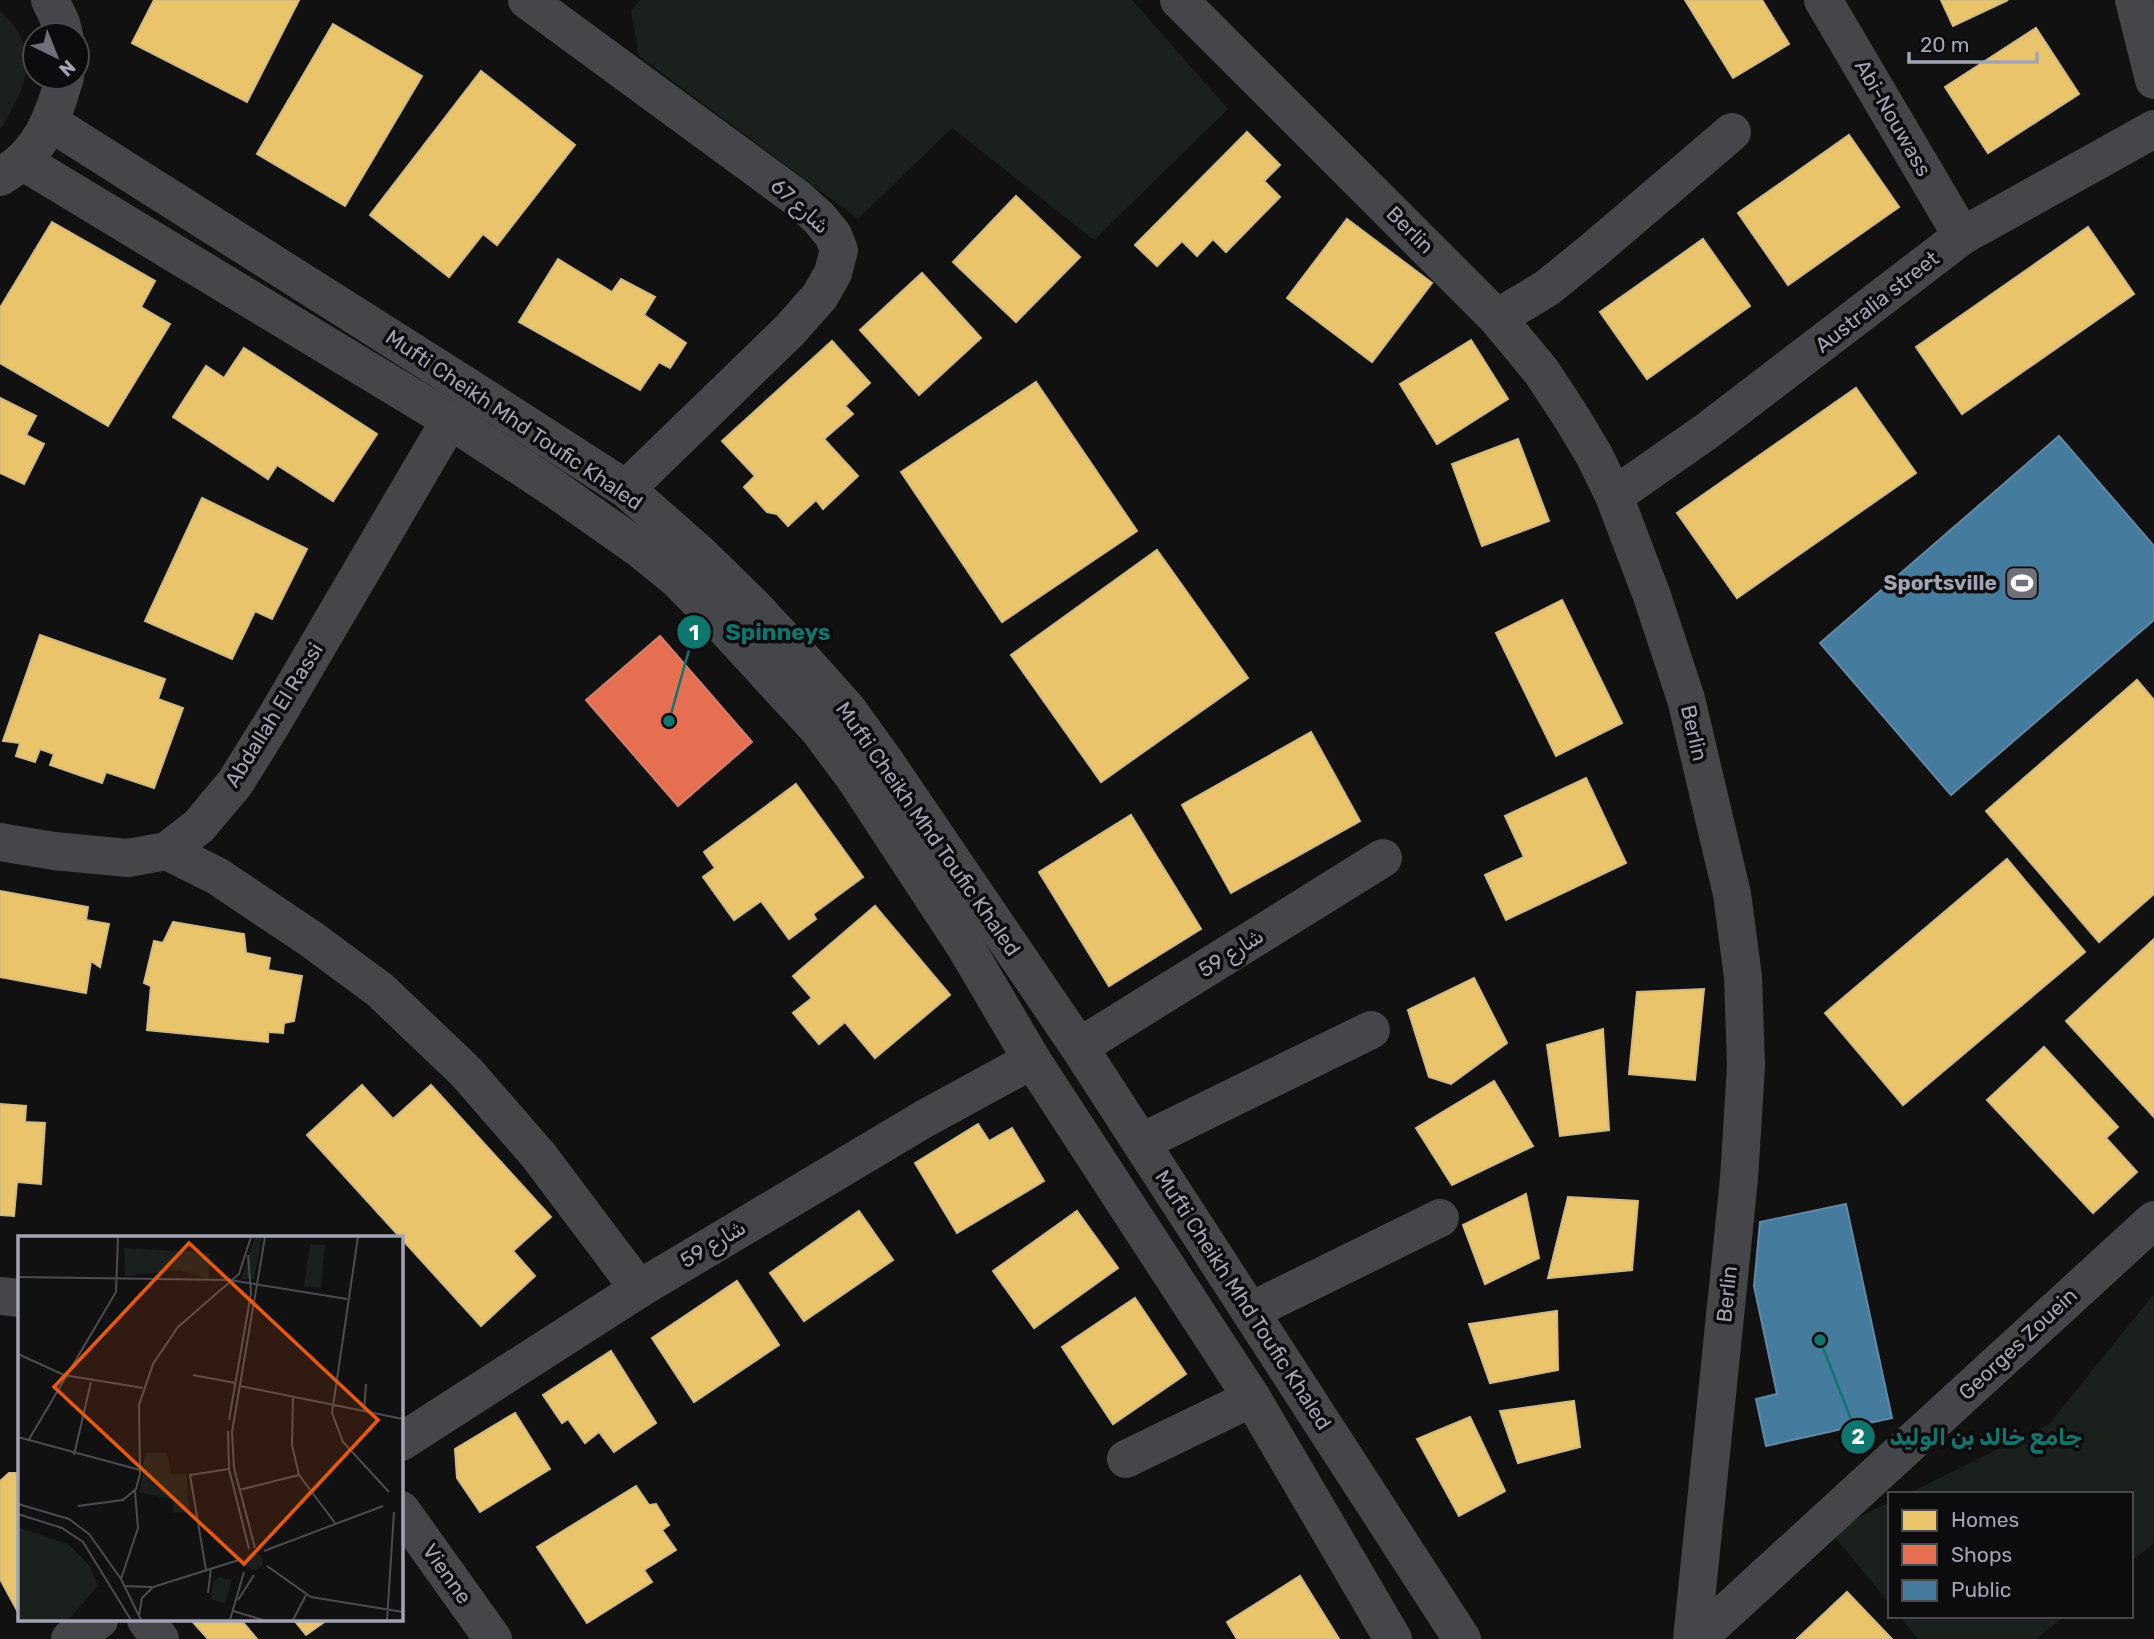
<svg xmlns="http://www.w3.org/2000/svg" width="2154" height="1639" font-family="Rubik,Vazirmatn,sans-serif">
<style>
.green{fill:#1a201b}
.homes{fill:#e9c46a;stroke:#d3bb80;stroke-width:2}
.shops{fill:#e76f51;stroke:#d27f6e;stroke-width:2}
.public{fill:#457b9d;stroke:#6188a4;stroke-width:2}
.lines{fill:none;stroke-linecap:round;stroke-linejoin:round}
.minor{stroke:#45464a;stroke-width:38}
.labels{text-anchor:middle;stroke-width:7;stroke-linejoin:round;paint-order:stroke}
.street-label{font-size:21px;fill:#a1a5b3;stroke:#0c0b0d}
.poi-label{font-size:21px;font-weight:bold;fill:#a1a5b3;stroke:#0c0b0d;text-anchor:end}
.inset-road{fill:none;stroke:#4b4c52;stroke-width:2}
.view{fill:#e8590c;fill-opacity:0.15;stroke:#e8590c;stroke-width:3.5}
.inset-edge{fill:none;stroke:#a1a5b3;stroke-width:3.5}
.leader{fill:none;stroke:#0f766e;stroke-width:2.5}
.callout-dot{fill:#0f766e;stroke:#0c0b0d;stroke-width:2.5}
.mark-label{font-size:21px;text-anchor:middle;font-weight:bold;fill:#fff}
.callout-label{font-size:23px;text-anchor:middle;font-weight:bold;fill:#0f766e;stroke:#0c0b0d;stroke-width:7;stroke-linejoin:round;paint-order:stroke}
</style>
<rect width="100%" height="100%" fill="#111"/>
<g class="green">
<path d="M640,0H1132L1228,109L1094,240L952,128L858,219L639,56L631,11Z"/>
<path d="M0,12C20,25 31,54 25,77C22,93 11,110 4,124L0,129Z"/>
<path d="M2154,1294V1543L2131,1562V1494H1907L2049,1424Z"/>
<path d="M1890,1502V1604L1830,1531Z"/>
<path d="M1900,1616H2064L2037,1639H1918Z"/>
</g>
<g class="homes">
<path d="M154,0H299L247,102L132,43Z"/>
<path d="M1685,0H1762L1789,44L1733,78Z"/>
<path d="M1941,0H2008L1953,26Z"/>
<path d="M333,24L422,76L345,206L257,154Z"/>
<path d="M2036,28L2079,94L1988,153L1945,87Z"/>
<path d="M481,71L575,145L497,245L483,234L449,277L370,215Z"/>
<path d="M1247,132L1280,165L1264,181L1280,197L1226,252L1213,239L1197,256L1182,241L1157,266L1135,245Z"/>
<path d="M1849,135L1899,207L1788,285L1738,213Z"/>
<path d="M1016,196L1080,257L1016,322L953,262Z"/>
<path d="M1347,219L1432,283L1372,362L1287,298Z"/>
<path d="M52,222L155,281L141,307L170,324L108,426L0,363V308Z"/>
<path d="M2088,227L2134,294L1962,414L1916,347Z"/>
<path d="M1703,239L1750,306L1647,379L1600,312Z"/>
<path d="M558,259L612,292L621,279L655,297L644,315L686,343L670,368L659,362L640,390L519,322Z"/>
<path d="M922,273L981,338L919,395L860,330Z"/>
<path d="M1471,340L1508,399L1437,444L1400,384Z"/>
<path d="M832,341L870,383L845,406L853,414L824,439L858,476L823,509L816,500L788,526L777,514L767,512L744,487L755,476L722,441Z"/>
<path d="M244,348L377,434L333,501L277,465L268,479L173,417L206,366L224,378Z"/>
<path d="M1036,382L1137,531L1002,622L901,472Z"/>
<path d="M1856,388L1916,473L1737,598L1677,513Z"/>
<path d="M0,398L36,416L26,435L44,444L24,484L0,473Z"/>
<path d="M1518,439L1549,521L1482,546L1452,464Z"/>
<path d="M202,498L307,549L272,619L255,611L232,659L145,621Z"/>
<path d="M1157,550L1248,678L1101,782L1011,655Z"/>
<path d="M1562,600L1622,723L1556,756L1496,633Z"/>
<path d="M40,635L165,679L158,699L183,708L154,788L106,772L102,783L50,765L54,754L40,749L35,762L16,756L20,743L3,741Z"/>
<path d="M2137,680L2154,700V894L2099,942L1986,811Z"/>
<path d="M1311,732L1360,821L1231,893L1182,805Z"/>
<path d="M1586,778L1626,863L1506,920L1485,875L1524,857L1505,816Z"/>
<path d="M796,784L863,877L813,914L816,919L789,939L761,901L734,920L703,877L715,868L704,852Z"/>
<path d="M1131,815L1201,929L1109,986L1039,872Z"/>
<path d="M2007,859L2085,952L1903,1105L1825,1013Z"/>
<path d="M0,891L88,907L86,920L109,924L100,967L91,961L86,993L0,977Z"/>
<path d="M875,906L950,995L875,1058L845,1022L819,1044L793,1013L812,998L793,976Z"/>
<path d="M173,922L244,934L246,953L270,958L268,970L302,976L294,1021L284,1023L283,1033L268,1032V1042L147,1030L151,986L144,983L154,941L163,943Z"/>
<path d="M2154,939V1117L2066,1021Z"/>
<path d="M1474,978L1507,1043L1451,1084L1429,1077L1408,1010Z"/>
<path d="M1704,989L1695,1080L1629,1074L1637,992Z"/>
<path d="M1603,1029L1609,1130L1560,1136L1547,1045Z"/>
<path d="M2044,1047L2118,1127L2106,1138L2137,1172L2093,1213L1987,1100Z"/>
<path d="M1494,1081L1533,1146L1452,1185L1416,1128Z"/>
<path d="M362,1085L393,1119L431,1085L551,1217L513,1251L535,1276L481,1326L307,1135Z"/>
<path d="M0,1104L26,1106L25,1122L45,1123L41,1184L17,1182L14,1216L0,1215Z"/>
<path d="M978,1124L989,1141L1012,1128L1044,1181L957,1233L915,1163Z"/>
<path d="M1526,1194L1539,1258L1485,1284L1463,1225Z"/>
<path d="M1568,1197L1638,1201L1632,1270L1548,1278Z"/>
<path d="M859,1211L893,1260L804,1321L770,1273Z"/>
<path d="M1077,1211L1118,1268L1034,1328L993,1271Z"/>
<path d="M737,1281L779,1345L694,1402L652,1338Z"/>
<path d="M1135,1298L1186,1374L1113,1424L1062,1347Z"/>
<path d="M1557,1311L1558,1370L1490,1383L1469,1324Z"/>
<path d="M611,1351L656,1423L614,1452L599,1432L585,1443L568,1419L562,1423L543,1395Z"/>
<path d="M1574,1401L1580,1447L1518,1463L1500,1411Z"/>
<path d="M515,1413L550,1469L480,1512L457,1478L455,1449Z"/>
<path d="M1470,1417L1505,1491L1459,1516L1417,1439Z"/>
<path d="M9,1473H19V1614L0,1579V1481Z"/>
<path d="M636,1486L649,1505L656,1504L669,1525L662,1530L676,1550L644,1570L652,1582L587,1623L537,1547Z"/>
<path d="M1300,1576L1339,1639H1237L1227,1622Z"/>
<path d="M1847,1592L1892,1639H1797Z"/>
<path d="M191,1620H241L257,1639H208Z"/>
<path d="M294,1620H327L306,1635Z"/>
</g>
<path class="shops" d="M660,636L752,742L678,806L586,700Z"/>
<g class="public">
<path d="M2059,436L2154,546V620L1951,795L1820,643Z"/>
<path d="M1846,1204L1892,1418L1766,1446L1756,1399L1777,1394L1754,1286L1760,1222Z"/>
</g>
<g class="lines">
<g class="minor">
<path d="M50,0L61,23L64,35"/>
<path d="M527,0L797,198L819,218L833,235L839,250L833,273L820,296L790,330L626,489"/>
<path d="M1179,0L1497,318L1541,371L1570,415L1594,455L1614,496L1652,596L1686,699L1732,894L1743,977L1746,1066L1739,1179L1692,1639"/>
<path d="M1823,0L1962,236"/>
<path d="M2134,0L2154,80"/>
<path d="M51,123L468,387L626,489L700,554L752,605L805,662L848,710L884,760L1079,1047L1462,1639"/>
<path d="M22,161L450,420L552,487L640,549L677,579L726,629L819,730L856,780L965,946L1032,1060L1252,1398L1393,1639"/>
<path d="M0,177C41,153 52,120 65,77"/>
<path d="M1497,318L1547,288L1595,249L1732,132"/>
<path d="M1614,496L1707,431L1962,236L2154,129"/>
<path d="M0,842L54,851L128,858L167,851L199,826L235,783L273,722L450,420"/>
<path d="M167,851L217,876L311,939L380,990L466,1072L539,1156L639,1289"/>
<path d="M1079,1047L1383,858"/>
<path d="M1142,1142L1371,1030"/>
<path d="M0,1296L19,1298"/>
<path d="M1251,1311L1440,1218"/>
<path d="M401,1442L639,1289L924,1119L1032,1060"/>
<path d="M1126,1459L1252,1398"/>
<path d="M401,1510L493,1639"/>
<path d="M146,1620L160,1639"/>
<path d="M70,1639L99,1620"/>
<path d="M1697,1639L2154,1220"/>
</g>
</g>
<defs>
<g id="stadium-square" transform="scale(1.75)"><rect x="-9" y="-9" width="18" height="18" rx="4" fill="#6f717a" stroke="#0c0b0d"/><path d="M0-5a6.5 5 0 1 0 0 10a6.5 5 0 1 0 0-10ZM-3.5-1.8h7v3.6h-7Z" fill="#fff"/></g>
</defs>
<g fill-rule="evenodd">
<use href="#stadium-square" x="2022" y="583"/>
</g>
<g class="labels">
<g class="street-label">
<text transform="translate(1893 118) rotate(60)" y="7">Abi-Nouwass</text>
<text transform="translate(800 206) rotate(42)" y="7">شارع 67</text>
<text transform="translate(1410 230) rotate(45)" y="7">Berlin</text>
<text transform="translate(1877 302) rotate(-38)" y="7">Australia street</text>
<text transform="translate(514 420) rotate(34)" y="7">Mufti Cheikh Mhd Toufic Khaled</text>
<text transform="translate(274 715) rotate(-58)" y="7">Abdallah El Rassi</text>
<text transform="translate(1694 733) rotate(77)" y="7">Berlin</text>
<text transform="translate(928 829) rotate(55)" y="7">Mufti Cheikh Mhd Toufic Khaled</text>
<text transform="translate(1231 953) rotate(-32)" y="7">شارع 59</text>
<text transform="translate(713 1244) rotate(-31)" y="7">شارع 59</text>
<text transform="translate(1727 1294) rotate(-84)" y="7">Berlin</text>
<text transform="translate(1243 1300) rotate(57)" y="7">Mufti Cheikh Mhd Toufic Khaled</text>
<text transform="translate(2018 1344) rotate(-43)" y="7">Georges Zouein</text>
<text transform="translate(447 1574) rotate(55)" y="7">Vienne</text>
</g>
<g class="poi-label">
<text x="1997" y="590">Sportsville</text>
</g>
</g>
<g transform="translate(18 1236)">
<rect width="385" height="385" fill="#111"/>
<path d="M237,1H244L236,43H223ZM292,8L307,9L303,52L286,50ZM106,12L192,17L190,43L162,34L107,40ZM127,217H149L153,238H168L171,275L155,277V264L122,256ZM0,291L50,308L71,329L80,350L50,384H0ZM227 325a9 9 0 1 1 18 0a9 9 0 1 1-18 0ZM203,341L214,344L207,368L193,363L195,345Z" fill="#1a201b"/>
<path class="inset-road" d="M340,1L314,177L325,206L371,256M0,41L212,44L329,63M0,118L46,139L125,152M175,139L217,147M222,150L385,183M275,162L274,209L281,239M346,176L348,148M211,184L233,57L230,19M210,195L211,233L231,313M0,201L122,234M10,205L98,56L100,1M56,219L73,146M221,254L281,239L317,287M0,268L51,283L71,298L103,343L123,384M60,270L105,264L118,253L122,238L121,169L135,128L160,91L221,38L233,1M0,278L44,292L65,306L113,384M237,312L216,232L214,196L247,1M246,315L365,270M249,330L293,361L385,376M188,334L172,239L211,233M103,343L120,292L117,255M105,350L134,351M135,351L221,324M190,357L193,332M220,364L236,339M215,375L245,384M121,379L124,362L135,351M212,384L226,336M275,384L288,359M369,384L376,276"/>
<path class="view" d="M171,7L360,184L226,328L36,151Z"/>
<rect width="385" height="385" class="inset-edge"/>
</g>
<path class="leader" d="M669 721L694 632M1820 1340L1858 1437"/>
<g class="callout-dot">
<circle cx="669" cy="721" r="7"/>
<circle cx="1820" cy="1340" r="7"/>
<circle cx="694" cy="632" r="18"/>
<circle cx="1858" cy="1437" r="18"/>
</g>
<g class="mark-label">
<text x="694" y="640">1</text>
<text x="1858" y="1444">2</text>
</g>
<g class="callout-label">
<text x="778" y="640">Spinneys</text>
<text x="1986" y="1445">جامع خالد بن الوليد</text>
</g>
<rect x="1888" y="1492" width="245" height="126" fill="#0c0b0d" stroke="#48494f" stroke-width="2"/>
<rect x="1902" y="1510" width="35" height="21" fill="#e9c46a" stroke="#48494f" stroke-width="2"/>
<text x="1951" y="1527" font-size="21" fill="#a1a5b3">Homes</text>
<rect x="1902" y="1544" width="35" height="21" fill="#e76f51" stroke="#48494f" stroke-width="2"/>
<text x="1951" y="1562" font-size="21" fill="#a1a5b3">Shops</text>
<rect x="1902" y="1580" width="35" height="21" fill="#457b9d" stroke="#48494f" stroke-width="2"/>
<text x="1951" y="1597" font-size="21" fill="#a1a5b3">Public</text>
<g transform="translate(56 56) rotate(137)"><circle r="33" fill="#0c0b0d" stroke="#48494f" stroke-width="2"/>
<path d="M0-5L12 26L0 18L-12 26Z" fill="#6f717a"/>
<text y="-10" font-size="19" font-weight="bold" text-anchor="middle" fill="#a1a5b3">N</text>
</g>
<path d="M1909 52v10h128v-10" fill="none" stroke="#a1a5b3" stroke-width="3.5"/>
<text x="1920" y="52" font-size="21" fill="#a1a5b3" stroke="#0c0b0d" stroke-width="5" paint-order="stroke">20 m</text>
</svg>
